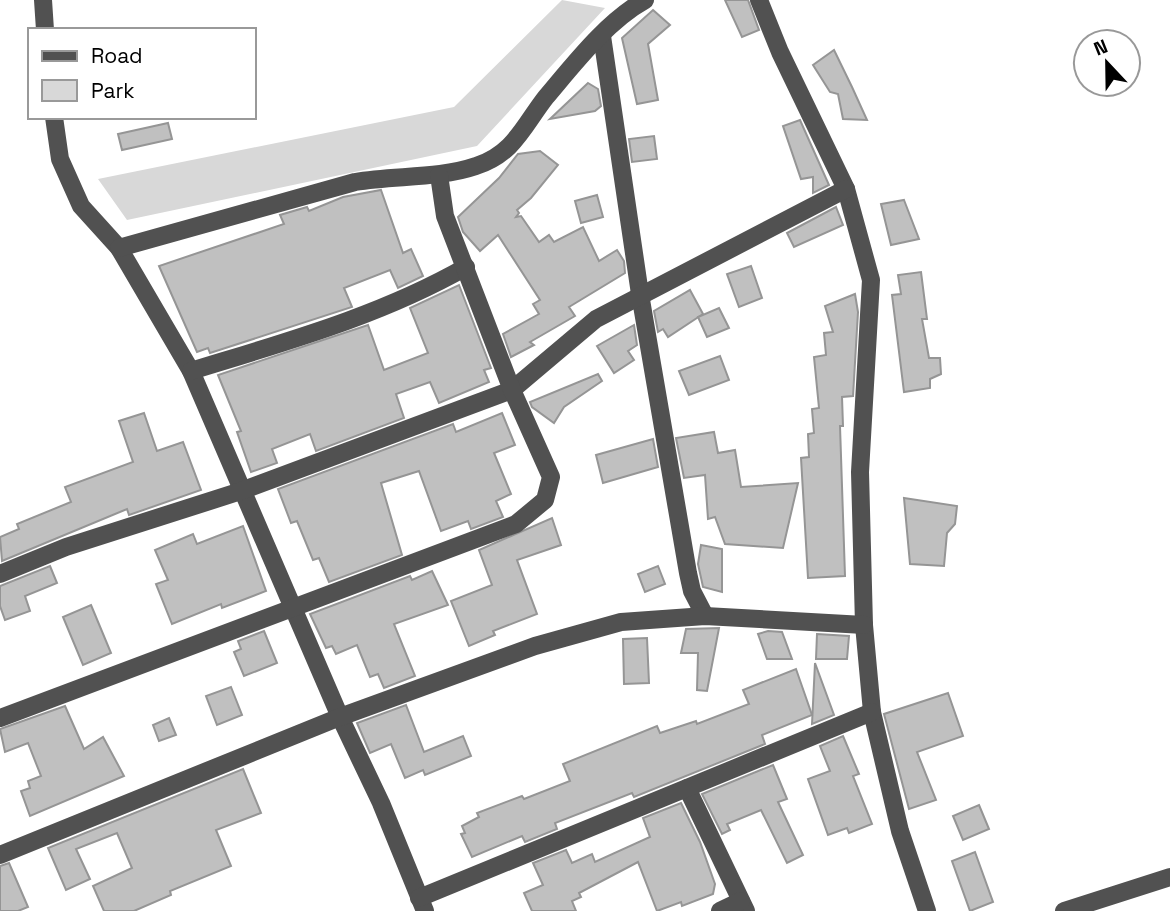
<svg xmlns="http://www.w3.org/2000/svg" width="1170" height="911" font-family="'Space Grotesk',sans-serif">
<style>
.green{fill:#d8d8d8}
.building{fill:#c0c0c0;stroke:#959595;stroke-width:2}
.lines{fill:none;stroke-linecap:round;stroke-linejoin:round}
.minor{stroke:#515151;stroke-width:18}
</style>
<rect width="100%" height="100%" fill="#fff"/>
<path class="green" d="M562,0L605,8L477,146L127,220L98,179L454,107Z"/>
<g class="building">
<path d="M725,0H748L759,30L742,37Z"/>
<path d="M653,10L670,25L648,44L658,100L637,104L622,38Z"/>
<path d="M834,50L852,87L867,120L843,119L838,94L830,92L813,65Z"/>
<path d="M588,83L598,89L601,106L595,111L550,119Z"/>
<path d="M800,120L829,185L813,193V177L801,179L783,126Z"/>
<path d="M168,123L172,139L122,150L118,134Z"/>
<path d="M654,136L657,159L632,162L629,139Z"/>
<path d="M540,151L558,165L531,198L517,210L519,213L516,217L521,216L539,242L549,235L554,242L583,227L599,261L617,250L624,261L625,273L569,307L575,316L530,342L534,345L511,357L503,334L539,314L533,304L540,300L498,235L480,251L463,232L458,217L499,178L518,154Z"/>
<path d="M381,190L403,253L411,249L423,276L398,288L390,270L344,288L352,307L210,353L208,348L197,352L159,266L284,224L280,215L307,207L309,211L343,197Z"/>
<path d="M597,195L603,217L581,223L575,201Z"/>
<path d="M904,200L919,239L891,245L881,204Z"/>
<path d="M836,207L843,225L794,247L787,233Z"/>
<path d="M751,266L762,298L739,307L727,274Z"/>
<path d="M921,272L927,319H922L929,358H940L941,374L930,379V388L904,392L892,295L901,294L898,275Z"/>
<path d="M459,285L491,368L484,370L489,382L439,403L430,382L396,394L404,418L316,451L310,434L272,449L277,463L251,472L237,432L241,431L218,375L368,325L384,370L428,353L410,308Z"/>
<path d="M690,290L703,314L668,337L663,329L658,332L654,311Z"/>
<path d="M855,294L858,312L853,396L842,397L843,426H840L845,576L808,578L801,458L809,457L808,434L814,433L812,409L819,408L814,357L826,355L824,333L833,332L825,306Z"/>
<path d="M719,308L729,328L707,337L698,317Z"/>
<path d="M634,325L637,345L628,351L634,360L614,373L597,346Z"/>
<path d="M720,356L729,380L689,395L679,371Z"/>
<path d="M598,374L602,381L564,407L554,423L532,407L530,402Z"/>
<path d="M144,413L157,451L183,442L201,490L129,515L127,509L2,561L0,537L19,529L17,524L71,502L65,487L133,462L119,421Z"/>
<path d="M502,413L515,445L494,453L511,494L496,501L503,517L471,529L468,521L441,531L419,471L381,483L402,555L329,582L319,558L313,560L297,521L291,523L278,489L453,424L456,432Z"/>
<path d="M714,432L718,453L735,450L741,487L798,483L783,548L725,544L715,517L708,519L705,475L684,478L676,438Z"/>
<path d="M653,439L658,467L603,483L596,455Z"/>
<path d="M904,498L957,506L955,524L947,533L944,566L910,564Z"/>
<path d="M552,518L561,545L517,560L537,614L493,631L495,635L469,646L451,601L492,585L479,550Z"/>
<path d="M243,526L266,591L222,608L221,604L172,624L156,584L168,580L155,550L193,534L197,544Z"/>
<path d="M701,545L722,549V592L703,587L698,564Z"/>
<path d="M50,566L57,583L25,596L30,611L5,620L0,606V586Z"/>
<path d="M658,566L665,584L645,592L638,574Z"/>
<path d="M432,571L448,605L394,624L415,676L384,688L378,674L370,677L357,645L336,654L332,646L326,648L310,614L410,576L412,580Z"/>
<path d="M91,605L111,653L83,665L63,617Z"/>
<path d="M719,628L707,691L697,690L698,653H681L686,629Z"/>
<path d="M264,631L277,663L244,676L234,652L241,649L238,641Z"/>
<path d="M768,631L782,632L792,659H767L758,634Z"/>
<path d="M817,634L849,636L847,659H816Z"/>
<path d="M647,638L649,683L624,684L623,639Z"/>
<path d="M815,663L834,715L812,724Z"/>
<path d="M796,669L812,715L762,735L765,744L634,797L632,793L555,823L557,829L525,842L522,836L472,857L461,834L465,833L462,826L479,817L477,813L522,796L524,799L570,781L563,764L657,726L660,733L696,721L697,724L749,704L743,690Z"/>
<path d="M231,687L242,715L217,725L206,696Z"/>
<path d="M948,693L963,736L917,752L936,800L909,809L884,714Z"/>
<path d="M406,705L424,752L463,736L471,756L425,775L423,770L405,778L391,744L370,753L357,723Z"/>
<path d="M65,706L84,749L103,737L124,776L30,816L21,791L30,788L28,781L41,776L28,743L5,752L0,729Z"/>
<path d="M169,718L176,735L159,741L153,725Z"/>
<path d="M843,736L859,774L853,776L872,824L849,833L847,828L828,835L808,779L830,771L820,746Z"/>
<path d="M773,765L787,799L778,802L803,855L787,863L761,810L727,824L730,830L722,834L702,794Z"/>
<path d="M243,769L261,813L216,830L231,866L170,891L171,895L134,911H104L93,886L132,868L117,833L76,849L90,879L66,890L48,848Z"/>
<path d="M681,803L700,842L715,884L713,894L682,906L681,902L657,911L638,862L579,893L581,897L572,901L576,911H532L524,893L543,885L533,863L566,850L572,863L592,854L595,862L650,837L643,818Z"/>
<path d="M979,805L989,829L963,840L953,816Z"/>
<path d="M975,852L993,902L970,911L952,861Z"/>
<path d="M9,863L28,907L18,911H0V866Z"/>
</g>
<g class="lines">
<g class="minor">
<path d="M43,0L45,30"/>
<path d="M759,0L780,52L846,189L871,280L860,472L864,625L872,712L900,831L927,911"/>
<path d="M602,36L640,294L688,573L692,591L705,616"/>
<path d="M54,117L60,159L81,206L119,248L191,371L340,717L381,803L425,911"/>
<path d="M119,248L355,182C395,175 438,179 476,166C514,154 524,125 546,97C574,64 607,21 645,0"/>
<path d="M191,371C285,342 380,316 466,267"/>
<path d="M0,574L66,547L241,491L512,390L596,319L846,189"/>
<path d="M0,718L516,524L545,500L551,477L512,390L445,216L439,175"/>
<path d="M687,788L746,911"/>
<path d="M0,855L340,717L535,646L621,622L705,616L864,625"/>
<path d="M419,898L872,712"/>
<path d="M720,911L741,901"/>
<path d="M1064,911L1170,877"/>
</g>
</g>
<rect x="28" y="28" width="228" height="91" fill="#ffffff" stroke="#999999" stroke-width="2"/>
<rect x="42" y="51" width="35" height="10" fill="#515151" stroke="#999999" stroke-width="2"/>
<text x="91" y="63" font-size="21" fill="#000000">Road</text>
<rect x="42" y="80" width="35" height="21" fill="#d8d8d8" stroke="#999999" stroke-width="2"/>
<text x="91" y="98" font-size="21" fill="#000000">Park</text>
<g transform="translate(1107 63) rotate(338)"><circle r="33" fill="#ffffff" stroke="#999999" stroke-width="2"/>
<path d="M0-5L12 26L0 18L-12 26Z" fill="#000000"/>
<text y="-10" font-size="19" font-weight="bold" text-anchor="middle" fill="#000000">N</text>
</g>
</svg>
